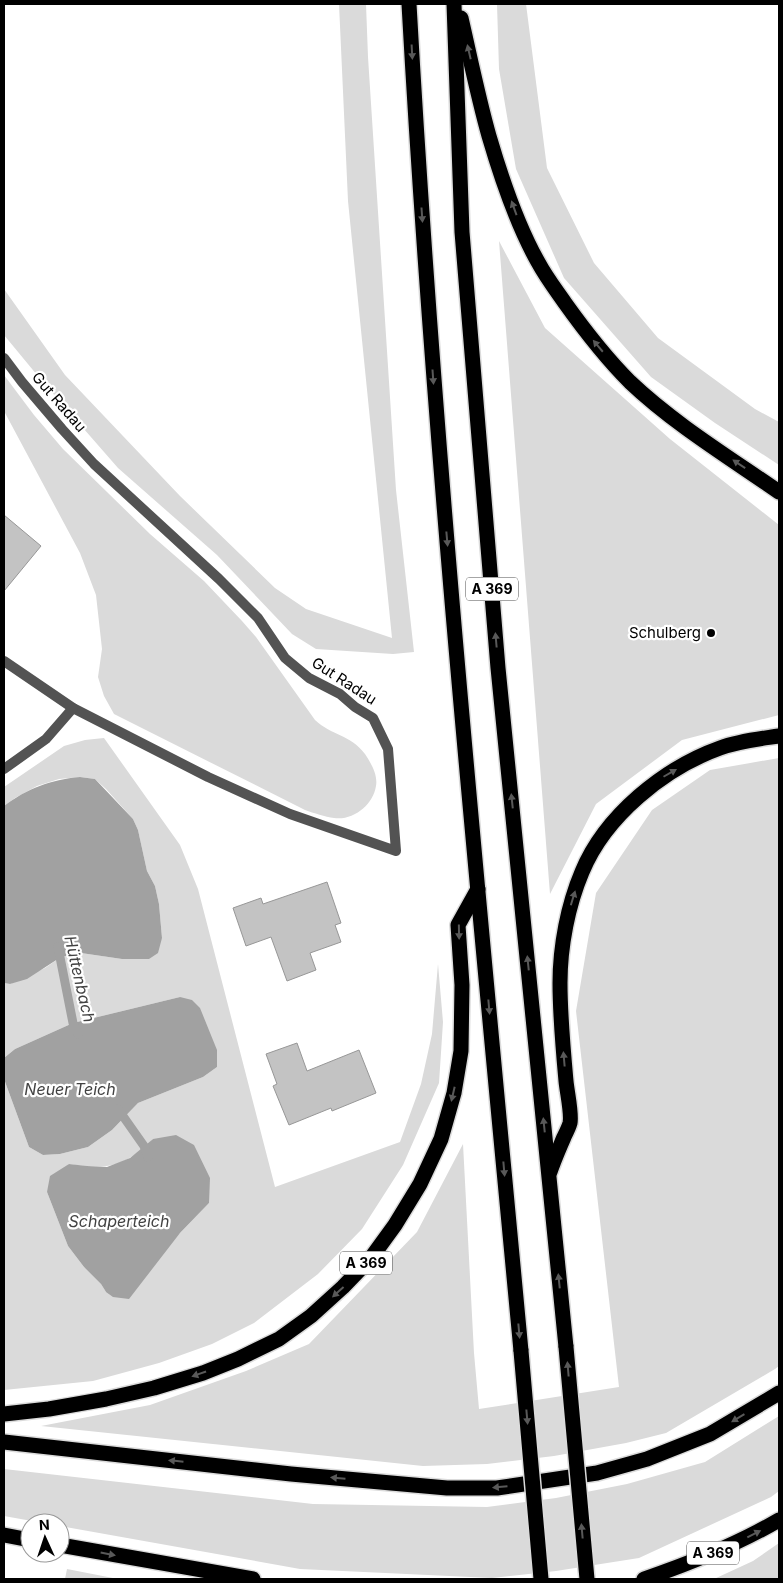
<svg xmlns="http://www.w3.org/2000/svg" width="783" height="1583" font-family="Inter,sans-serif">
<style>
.green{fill:#dadada;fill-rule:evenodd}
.water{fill:#a1a1a1}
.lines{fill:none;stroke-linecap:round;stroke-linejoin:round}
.stream{stroke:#a1a1a1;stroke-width:9}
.building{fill:#c3c3c3;stroke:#979797}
.motorway-casing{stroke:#dbdbdb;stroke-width:18}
.minor{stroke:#535353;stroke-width:10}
.motorway{stroke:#000;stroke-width:15}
.motorway-bridge-casing{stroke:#dbdbdb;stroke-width:18;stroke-linecap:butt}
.motorway-bridge{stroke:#000;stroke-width:15}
.oneway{fill:#595959}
.poi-dot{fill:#000;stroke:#fff;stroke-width:2}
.labels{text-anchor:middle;stroke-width:4.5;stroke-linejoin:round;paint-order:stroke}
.shield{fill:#fff;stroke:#4c4c4c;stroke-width:1}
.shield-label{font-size:14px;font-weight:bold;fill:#000}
.street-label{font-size:15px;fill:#000;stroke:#fff}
.poi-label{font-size:15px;fill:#000;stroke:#fff;text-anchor:end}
.water-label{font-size:16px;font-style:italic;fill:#424242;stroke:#fff}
</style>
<rect width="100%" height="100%" fill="#fff"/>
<g class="green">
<path d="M339,4H366L368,57L396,490L414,652L393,654L316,649L292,634L217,555L118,468L42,381L4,335V289L65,375L180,496L275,588L306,609L392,638L348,201Z"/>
<path d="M497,4H526L547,168L594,263L658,338L755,409L779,422V465L715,423L651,377L564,278L516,169L499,69Z"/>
<path d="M499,241L545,328L670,439L779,525V715L682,740L596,804L550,894Z"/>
<path d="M4,375L34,415L63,449L150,534L204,581L242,621L256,637L315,720C332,736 350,734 365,754C371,763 378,775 376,786C373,805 353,821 334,818C325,817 314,813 305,810L114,714L104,696L98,677L102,649L96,595L80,553L4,411Z"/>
<path d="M104,738L180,845L198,889L275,1187L400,1142L421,1084L432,1034L438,964L443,1022L439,1083L403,1165L362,1229L318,1274L254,1323L212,1344L159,1363L93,1381L4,1390V1079L29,1147L43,1155L60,1154L88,1147L112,1130L138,1103L203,1077L217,1067L180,997L73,1023L15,1049L4,1058V983L10,984L45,968L61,957L81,953L122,959H149L162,938L159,904L155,886L147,871L138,830L133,819L106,789L95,779L80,777L59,779L37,786L15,798L4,806V787L64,746L85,740ZM153,1139L209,1203L180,1233L106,1292L101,1284L84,1267L68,1246L47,1192L69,1164C90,1167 112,1170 131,1157C139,1152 146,1145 153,1139Z"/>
<path d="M779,758V1366L775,1369L666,1433L626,1443L554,1456L487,1464L423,1466L41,1426L150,1405L246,1371L309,1344L417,1232L463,1144L474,1353L479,1409L619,1387L576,1011L596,893L652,810L710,770Z"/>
<path d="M779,1416V1491L771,1497L639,1558L556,1571L492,1578L300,1569L60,1526V1523H43L4,1516V1469L313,1504L487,1507L556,1498L627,1484L705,1462Z"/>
<path d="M779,1543V1579H714L753,1561Z"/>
<path d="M67,1569L118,1579H65Z"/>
</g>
<g class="water">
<path d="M80,777L95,779L133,819L138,830L147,871L155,886L159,904L162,938L158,953L149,959H122L81,953L61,957L27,979L10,984L4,983V806C28,788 50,780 80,777Z"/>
<path d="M180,997L192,1000L200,1008L217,1050V1067L203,1077L138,1103L112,1130L88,1147L60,1154L43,1155L29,1147L4,1079V1058L15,1049L73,1023Z"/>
<path d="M176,1135L194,1145L210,1178L209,1203L180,1233L129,1299L113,1297L106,1292L101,1284L84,1267L68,1246L47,1192L50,1176L69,1164L87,1166L107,1167L130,1158L153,1139Z"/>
</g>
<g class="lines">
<g class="stream">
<path d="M58,947L73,1023L78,1034"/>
<path d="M118,1109L144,1146L148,1157"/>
</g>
</g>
<g class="building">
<path d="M4,515L41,546L4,591Z"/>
<path d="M327,882L341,923L335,925L341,942L310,953L316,970L287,981L271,937L246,946L233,908L261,898L263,904Z"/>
<path d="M297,1043L307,1071L359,1050L376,1093L332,1111L331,1108L289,1125L273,1086L277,1084L266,1054Z"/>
</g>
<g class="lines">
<g class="motorway-casing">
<g id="motorway">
<path d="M409,4C434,454 479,902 521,1351"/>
<path d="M454,4L462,232L498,668L566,1347"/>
<path d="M461,18C470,57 478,97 489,136C501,177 517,225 538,262C546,277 556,290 565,303C585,331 606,358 630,382C673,423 730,458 779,492"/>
<path d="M550,1172C554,1160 559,1149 564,1137C566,1133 569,1127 570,1123C572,1114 567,1092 566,1081C563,1048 560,1016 560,983C560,946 568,905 582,872C605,816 664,768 720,748C739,741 759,739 779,736"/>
<path d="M4,1414L49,1409L106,1399L154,1388L203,1373L238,1359L279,1339L311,1316L343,1287L371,1258L395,1225L420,1184L441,1139L454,1093L461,1051L462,985L458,925L478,889"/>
<path d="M4,1442L291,1474L447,1488H497L597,1473L647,1459L710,1434L779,1393"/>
<path d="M4,1535L30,1540"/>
<path d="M60,1545L253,1579"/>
<path d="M644,1579C691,1563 736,1545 779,1520"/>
</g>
</g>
<g class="minor">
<path d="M4,358L22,382L62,429L94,464L219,579L258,618L285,658L309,678L340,694L355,707L373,718L388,749L396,851L290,814L208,777L73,708L4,661"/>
<path d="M4,769L46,739L73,708"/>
</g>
<use href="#motorway" class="motorway"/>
<g class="motorway-bridge-casing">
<g id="motorway-bridge">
<path d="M566,1347L587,1579"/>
<path d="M521,1351L541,1579"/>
</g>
</g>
<use href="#motorway-bridge" class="motorway-bridge"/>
</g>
<defs><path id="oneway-solid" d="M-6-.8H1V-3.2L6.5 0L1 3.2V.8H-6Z" transform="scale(1.25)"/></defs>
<g class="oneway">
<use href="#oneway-solid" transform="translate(412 52) rotate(87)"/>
<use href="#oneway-solid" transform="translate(469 52) rotate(-103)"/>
<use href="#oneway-solid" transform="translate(514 208) rotate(-110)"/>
<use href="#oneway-solid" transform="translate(422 215) rotate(86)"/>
<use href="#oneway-solid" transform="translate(598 346) rotate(-130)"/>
<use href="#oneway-solid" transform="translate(433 377) rotate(86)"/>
<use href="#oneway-solid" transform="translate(739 464) rotate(-146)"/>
<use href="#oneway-solid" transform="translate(447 539) rotate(85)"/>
<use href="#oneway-solid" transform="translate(496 640) rotate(-95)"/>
<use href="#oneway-solid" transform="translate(670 773) rotate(-30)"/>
<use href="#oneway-solid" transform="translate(512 801) rotate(-96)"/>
<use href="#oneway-solid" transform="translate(573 898) rotate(-73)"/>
<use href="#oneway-solid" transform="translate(459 932) rotate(89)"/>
<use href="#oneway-solid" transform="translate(528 963) rotate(-96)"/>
<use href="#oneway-solid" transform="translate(489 1007) rotate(85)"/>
<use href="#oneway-solid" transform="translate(564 1059) rotate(-95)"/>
<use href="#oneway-solid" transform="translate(453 1094) rotate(103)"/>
<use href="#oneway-solid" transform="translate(544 1125) rotate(-96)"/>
<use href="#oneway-solid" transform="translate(504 1169) rotate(85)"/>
<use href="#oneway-solid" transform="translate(559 1281) rotate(-96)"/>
<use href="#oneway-solid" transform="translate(338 1292) rotate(138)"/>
<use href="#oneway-solid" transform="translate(519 1331) rotate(85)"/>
<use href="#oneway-solid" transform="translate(568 1369) rotate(-95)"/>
<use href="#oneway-solid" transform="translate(199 1374) rotate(161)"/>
<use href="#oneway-solid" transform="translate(527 1417) rotate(85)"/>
<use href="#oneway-solid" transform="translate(738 1418) rotate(149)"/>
<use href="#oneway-solid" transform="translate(176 1461) rotate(-174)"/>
<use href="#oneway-solid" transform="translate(338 1478) rotate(-175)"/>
<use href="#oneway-solid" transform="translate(500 1487) rotate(175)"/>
<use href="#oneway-solid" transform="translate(582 1531) rotate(-95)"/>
<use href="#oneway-solid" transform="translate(754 1534) rotate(-27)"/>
<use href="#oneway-solid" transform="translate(108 1554) rotate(11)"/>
</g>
<circle class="poi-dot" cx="711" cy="633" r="5"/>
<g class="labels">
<g class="shield">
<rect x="466" y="577.5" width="52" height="23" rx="4"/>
<rect x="340" y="1251.5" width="52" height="23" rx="4"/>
<rect x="687" y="1541.5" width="52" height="23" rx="4"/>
</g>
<g class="shield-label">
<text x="492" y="594">A 369</text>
<text x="366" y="1268">A 369</text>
<text x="713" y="1558">A 369</text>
</g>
<g class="street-label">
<text transform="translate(59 402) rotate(49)" y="5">Gut Radau</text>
<text transform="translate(344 681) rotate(33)" y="5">Gut Radau</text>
</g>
<g class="poi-label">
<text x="701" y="638">Schulberg</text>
</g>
<g class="water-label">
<text transform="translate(80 979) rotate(77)" y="6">Hüttenbach</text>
<text x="70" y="1095">Neuer Teich</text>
<text x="119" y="1227">Schaperteich</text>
</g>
</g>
<rect width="783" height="1583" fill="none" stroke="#000000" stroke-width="10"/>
<g transform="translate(45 1538) rotate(357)"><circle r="24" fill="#ffffff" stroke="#999999"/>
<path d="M0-4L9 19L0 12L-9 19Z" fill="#000000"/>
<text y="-8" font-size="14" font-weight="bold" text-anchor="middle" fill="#000000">N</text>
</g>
</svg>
